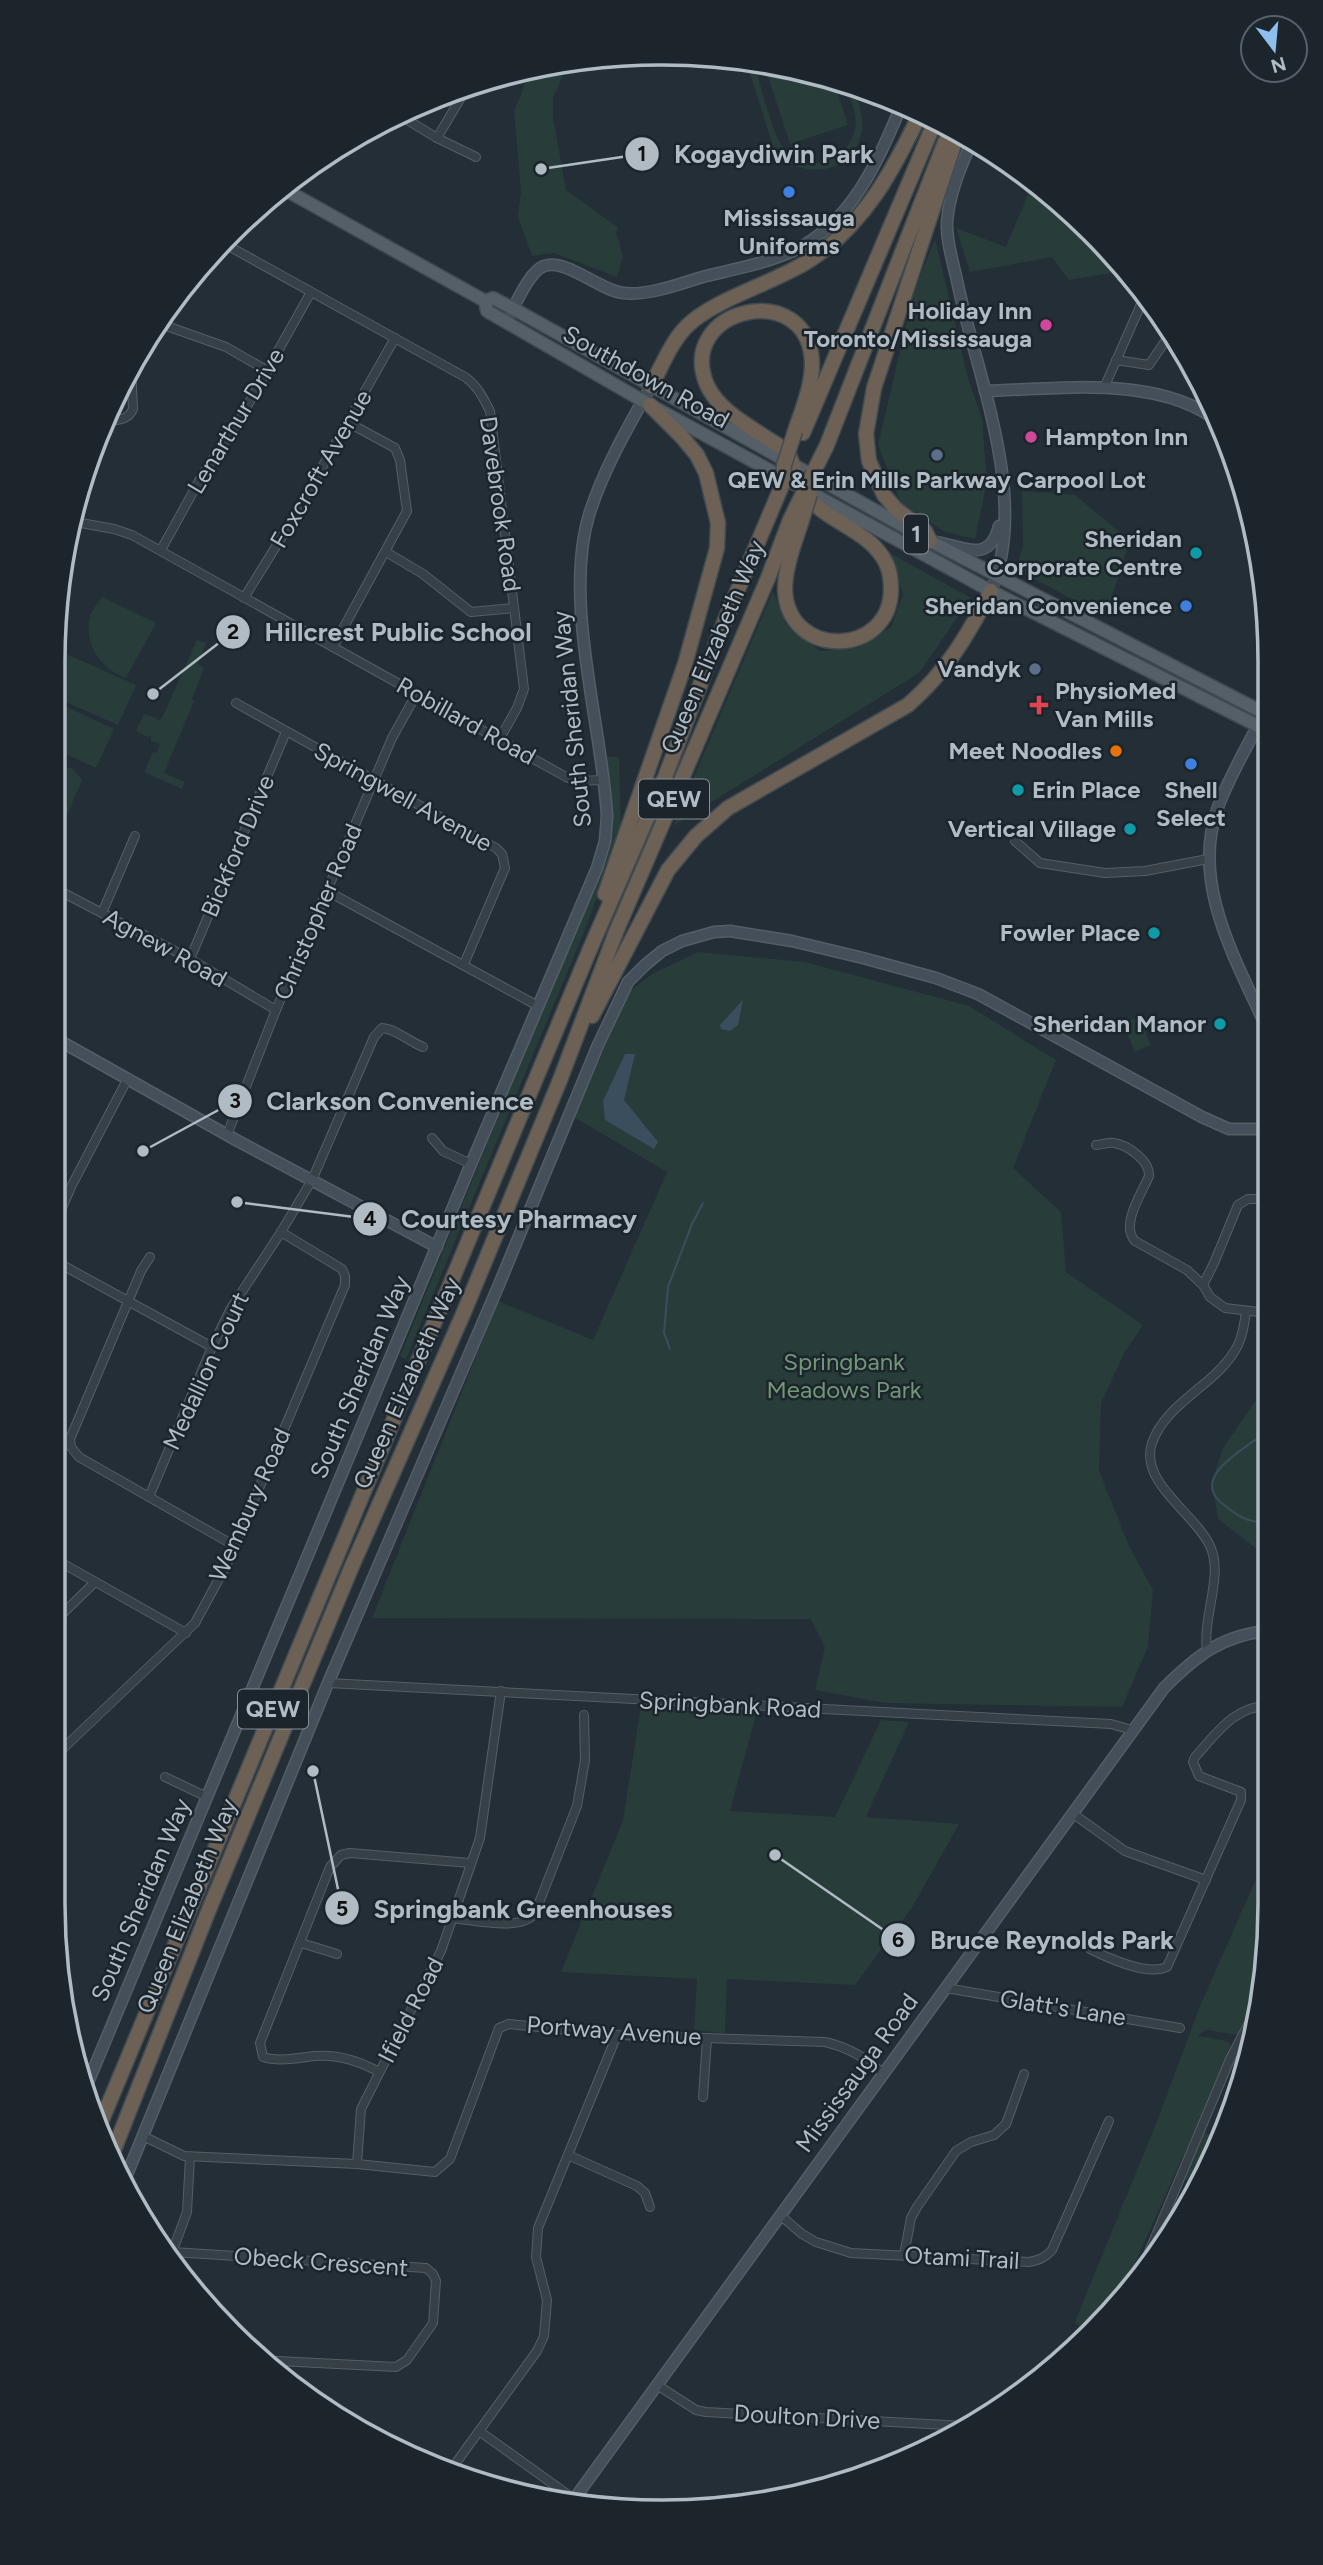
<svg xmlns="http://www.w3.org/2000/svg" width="1323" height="2565" font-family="Figtree,sans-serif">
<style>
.green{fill:#283c3a}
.water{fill:#3a4e5e}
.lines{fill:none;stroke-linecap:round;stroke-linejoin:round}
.stream{stroke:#3a4e5e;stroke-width:2}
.street-casing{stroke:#545e65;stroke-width:10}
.secondary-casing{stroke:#545e65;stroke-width:13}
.primary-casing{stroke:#404951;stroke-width:15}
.highway-casing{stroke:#414b52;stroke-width:17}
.street{stroke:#374047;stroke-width:8}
.secondary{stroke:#454f5a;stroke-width:10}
.primary{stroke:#555f67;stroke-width:12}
.highway{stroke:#6d6054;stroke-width:14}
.highway-bridge-casing{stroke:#414b52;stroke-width:17;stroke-linecap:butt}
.highway-bridge{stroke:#6d6054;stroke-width:14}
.shop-dot{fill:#3f7fe0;stroke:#1c252c;stroke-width:2.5}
.hotel-dot{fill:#d1479c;stroke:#1c252c;stroke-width:2.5}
.service-dot{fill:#5c6f8a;stroke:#1c252c;stroke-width:2.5}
.culture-dot{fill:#0f9aa8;stroke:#1c252c;stroke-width:2.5}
.health-dot{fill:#e0444e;stroke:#1c252c;stroke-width:2.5}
.food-dot{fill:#e8710a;stroke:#1c252c;stroke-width:2.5}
.labels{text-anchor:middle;stroke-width:5;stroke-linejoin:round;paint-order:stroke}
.shield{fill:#1c252c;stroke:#848e96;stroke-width:2}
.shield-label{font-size:23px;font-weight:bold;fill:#b1bbc4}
.poi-label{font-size:24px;font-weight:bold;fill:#b1bbc4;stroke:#1c252c;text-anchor:end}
.street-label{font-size:24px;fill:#b1bbc4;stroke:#1c252c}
.park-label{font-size:24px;fill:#729776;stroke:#1c252c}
.rim{fill:none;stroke:#b1bbc4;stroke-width:3.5}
.leader{fill:none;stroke:#b1bbc4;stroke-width:2.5}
.callout-dot{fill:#b1bbc4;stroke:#1c252c;stroke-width:2.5}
.mark-label{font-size:21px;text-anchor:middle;font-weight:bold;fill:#111}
.callout-label{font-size:26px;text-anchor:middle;font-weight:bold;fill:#b1bbc4;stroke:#1c252c;stroke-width:5;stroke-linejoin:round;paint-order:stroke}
</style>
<rect width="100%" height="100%" fill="#232e37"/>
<g class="green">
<path d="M570,60L553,98V117L566,190L619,228L616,232L623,256L617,277L554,253L532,256L518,217L521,191L514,111L531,70Z"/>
<path d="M746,61L754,63C761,85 771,131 784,149C805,176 849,161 855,129C858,114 849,97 844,83L853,86C857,100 864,115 862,130C856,169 815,180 784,160L778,162Z"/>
<path d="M764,64L819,73L833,79L848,125L790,144Z"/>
<path d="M1034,180L1123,269L1118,282L1111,273L1069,280L1052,257L970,272L956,228L1006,247Z"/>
<path d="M935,239L968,378L982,419L987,481L975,539L945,532L901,503L878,445L914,291Z"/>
<path d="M1022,491L1075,495L1130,541L1105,617L1016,569L1023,546Z"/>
<path d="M890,553L971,598L919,673L673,826L773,591L786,624L820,651L860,647L891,627L903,594Z"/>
<path d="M102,597L156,623L126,678C101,669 83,644 90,616C92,610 98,603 102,597Z"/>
<path d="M197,640L206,643L198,664L204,668L192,699L194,701L164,773L185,782L182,789L144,772L153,752L157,753L160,744L151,741V736L148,737L136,731L144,714L156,718L157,721L162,718Z"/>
<path d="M64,653L136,685L118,725L54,697V676Z"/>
<path d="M54,701L114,729L96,768L54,749Z"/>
<path d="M604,757H619L621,831L585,930L406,1359L400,1356L602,865Z"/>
<path d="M54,763L73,769L82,780L66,818L54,812Z"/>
<path d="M698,952L805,962L969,1006L1056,1060L1013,1168L1061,1212L1066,1272L1143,1325L1125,1352L1101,1403L1099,1471L1129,1546L1153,1590L1148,1647L1122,1707L885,1703L815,1690L825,1647L811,1619L372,1618L498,1301L593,1340L667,1172L572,1116L631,990L652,974Z"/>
<path d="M1139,1017L1151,1045L1135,1052L1123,1024Z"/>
<path d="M1268,1383V1617L1256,1614L1267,1557L1218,1519L1212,1481L1223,1448Z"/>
<path d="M641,1706L757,1711L730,1811L835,1817L881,1720L909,1722L866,1817L959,1824L913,1906L855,1985L727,1979L725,2033L694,2030L697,1979L561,1972L623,1820Z"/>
<path d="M1269,1850V1943L1263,1983L1239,2035L1206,2030L1197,2036L1223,2040L1230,2043V2052L1121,2294L1092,2334L1068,2352L1079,2326L1075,2322L1157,2121L1200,2006Z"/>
<path d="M1203,2132L1220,2140L1208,2172L1200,2184L1182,2178Z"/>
</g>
<g class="water">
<path d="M743,1000L738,1025L730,1031L721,1029L720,1025Z"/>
<path d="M625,1054H635L624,1100L658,1142L654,1149L605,1120L603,1101Z"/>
</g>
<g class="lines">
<g class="stream">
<path d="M670,1349L664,1333L668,1287L692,1224L703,1203"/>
<path d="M1268,1430C1252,1446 1185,1476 1224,1505C1239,1517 1248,1523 1268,1522"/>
</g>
<g class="street-casing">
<g id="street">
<path d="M399,115L437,138L476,157"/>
<path d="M437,138L469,84"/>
<path d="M223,243L465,377C478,386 483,398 490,411L524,689L517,708L499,740"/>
<path d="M158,323L226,347L268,371"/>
<path d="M1116,360L1149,365L1170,334"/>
<path d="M1104,388L1146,293"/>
<path d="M105,421C116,420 128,421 133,409L131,366"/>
<path d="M70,521L114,529L132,535L566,777L577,781L603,780"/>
<path d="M161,550L204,472L241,417L311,292"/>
<path d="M386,552L423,574L471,612L514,608"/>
<path d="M244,598L291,522L395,338"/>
<path d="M333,647L407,511L400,460L395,448L349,423"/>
<path d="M236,703L496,848L502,854L505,868L464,964"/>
<path d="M1015,841L1040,863L1105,873L1145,871L1208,859"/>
<path d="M54,888L190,959L276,1010"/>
<path d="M327,891L538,1006"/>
<path d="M102,913L135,836"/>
<path d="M190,959L286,732"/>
<path d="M227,1135L276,1010L392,738L417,693"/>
<path d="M432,1138L443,1151L471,1164"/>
<path d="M1096,1145C1101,1145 1109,1142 1114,1143C1128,1145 1150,1161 1149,1176C1142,1193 1120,1225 1135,1241L1187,1270L1203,1285L1210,1297L1225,1308L1267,1313"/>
<path d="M53,1228L72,1185L128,1078"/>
<path d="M150,1257L141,1271L70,1439L71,1447L79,1457L235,1546"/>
<path d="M53,1260L212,1347"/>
<path d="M1203,1285L1214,1263L1238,1205L1248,1199H1267"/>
<path d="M149,1497L212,1347L230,1310L281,1232L312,1180L374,1037L382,1028C396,1029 410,1042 423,1047"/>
<path d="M53,1558L186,1633"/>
<path d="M53,1623L94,1583"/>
<path d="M1207,1651C1202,1617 1224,1575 1210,1546C1195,1513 1139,1483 1152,1443C1166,1403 1212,1387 1234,1352C1242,1340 1244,1326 1246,1312"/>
<path d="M328,1683L1111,1724L1132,1730"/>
<path d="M53,1758L195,1623L227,1564L345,1285V1276L342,1269L281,1232"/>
<path d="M165,1777L207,1797"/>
<path d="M1072,1813L1125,1851L1206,1880"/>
<path d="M452,1918C473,1920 522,1932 535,1913L577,1806L585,1760L584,1715"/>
<path d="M301,1943L337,1954"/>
<path d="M1090,1949C1108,1958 1148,1976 1167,1967L1241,1800V1792L1199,1776L1193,1762L1195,1757C1216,1734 1235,1705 1269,1706"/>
<path d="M946,1988L1180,2028"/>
<path d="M379,2072C358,2060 338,2054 314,2056C297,2058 279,2062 263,2057L260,2043L330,1867L341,1855L350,1853L470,1863"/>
<path d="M703,2097L707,2038"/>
<path d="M143,2136L184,2156L357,2164L435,2172L450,2159L499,2028L509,2024L617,2035L825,2042C847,2047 867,2058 883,2074"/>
<path d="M568,2155L637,2186L645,2193L650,2207"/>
<path d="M357,2164L361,2109L441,1951L480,1838L501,1691"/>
<path d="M780,2215L802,2234L816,2242L851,2253L1029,2262C1039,2260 1045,2258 1052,2250L1109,2121"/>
<path d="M172,2252L426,2268L433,2274L436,2281L433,2323L407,2360L396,2367L258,2360"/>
<path d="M904,2255L911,2218L917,2207L956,2151L971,2142L994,2135L1006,2124L1024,2074"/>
<path d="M170,2258L187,2212L190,2157"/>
<path d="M1146,2259L1231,2057L1259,2004"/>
<path d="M657,2385L696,2410L706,2412L965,2426"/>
<path d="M479,2431L574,2499"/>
<path d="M453,2467L537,2351L544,2336L547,2300L536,2257L538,2228L617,2035"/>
</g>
</g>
<g class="secondary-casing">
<g id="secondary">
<path d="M972,141C961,166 949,194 947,222C946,242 954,265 958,285C977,377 1030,499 991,591"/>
<path d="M506,322C514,308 529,271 544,266C566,258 599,290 623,293C650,296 681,283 706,276C736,269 766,263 793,251C852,223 878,161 902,104"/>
<path d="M985,391C1058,389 1162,374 1221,424"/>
<path d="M935,542C961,545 989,566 999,526"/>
<path d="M1266,699L1263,705L1264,713C1250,742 1227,780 1217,810C1191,886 1237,961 1267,1029"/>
<path d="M53,1037L236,1140L437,1247"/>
<path d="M84,2092L471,1164L597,868L605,841L607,816C602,725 563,602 589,515C603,470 628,427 651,386"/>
<path d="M126,2177L328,1683L498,1287L598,1045L628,982L644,966L662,951L682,941L714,932L730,931L792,941L863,958L936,978L978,994L1202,1117L1229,1129H1267"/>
<path d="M572,2502L1164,1688C1196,1656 1222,1635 1268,1631"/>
</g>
</g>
<g class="primary-casing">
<g id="primary">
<path d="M282,188L485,301L493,298L514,309L930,541L1266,714"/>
<path d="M485,301L487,311L650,405L991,591L1266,730"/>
</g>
</g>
<g class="highway-casing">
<g id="highway">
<path d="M651,386C662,366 671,342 687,326C714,299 775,283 810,260C865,224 894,169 921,112"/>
<path d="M803,433L936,119"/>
<path d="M794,467C792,463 790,457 788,453C784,448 776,444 770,440C749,426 718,410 707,385C674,307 811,277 812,364C812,386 802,410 795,431"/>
<path d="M813,473L827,445L945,142"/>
<path d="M801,523C794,545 785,567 785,590C788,660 891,657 891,589C891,580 890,571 886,563C869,528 822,522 803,490"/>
<path d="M930,541L925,531L896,509L884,495L869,461L866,434L874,388L958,132"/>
<path d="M605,894L685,664L717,548L718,523L706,473L697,455L682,437L650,405"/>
<path d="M592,1016L668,870L696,836L728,808L908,705C947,671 967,636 991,591"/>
<path d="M99,2127L590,949L665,777L725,620L783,483"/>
<path d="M113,2152L210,1907L352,1566L464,1312L560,1080L616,932L768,578L790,520"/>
</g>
</g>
<use href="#street" class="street"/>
<use href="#secondary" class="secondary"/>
<use href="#primary" class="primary"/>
<use href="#highway" class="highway"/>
<g class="highway-bridge-casing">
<g id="highway-bridge">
<path d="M783,483L784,465L795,431"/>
<path d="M790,520L813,473"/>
<path d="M801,523L810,494"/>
</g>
</g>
<use href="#highway-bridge" class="highway-bridge"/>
</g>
<g class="shop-dot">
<circle cx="789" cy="192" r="7"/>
<circle cx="1186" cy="606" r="7"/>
<circle cx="1191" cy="764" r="7"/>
</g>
<g class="hotel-dot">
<circle cx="1046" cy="325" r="7"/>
<circle cx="1031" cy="437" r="7"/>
</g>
<g class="service-dot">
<circle cx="937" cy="455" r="7"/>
<circle cx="1035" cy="669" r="7"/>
</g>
<g class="culture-dot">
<circle cx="1196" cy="553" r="7"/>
<circle cx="1018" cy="790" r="7"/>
<circle cx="1130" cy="829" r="7"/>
<circle cx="1154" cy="933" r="7"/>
<circle cx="1220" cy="1024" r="7"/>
</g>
<path class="health-dot" d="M1035.5 694.5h7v7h7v7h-7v7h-7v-7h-7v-7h7z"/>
<circle class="food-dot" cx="1116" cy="751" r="7"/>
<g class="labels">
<g class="shield">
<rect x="904" y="514.5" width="24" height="39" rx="5"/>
<rect x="639" y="779.5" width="70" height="39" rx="5"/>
<rect x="238" y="1689.5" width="70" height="39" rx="5"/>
</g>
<g class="shield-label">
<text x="916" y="542">1</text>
<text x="674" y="807">QEW</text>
<text x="273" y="1717">QEW</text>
</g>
<g class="poi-label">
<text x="789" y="226" text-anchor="middle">Mississauga<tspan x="789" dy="28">Uniforms</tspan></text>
<text x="1032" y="319">Holiday Inn<tspan x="1032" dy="28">Toronto/Mississauga</tspan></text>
<text x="1045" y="445" text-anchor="start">Hampton Inn</text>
<text x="937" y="488" text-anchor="middle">QEW &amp; Erin Mills Parkway Carpool Lot</text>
<text x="1182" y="547">Sheridan<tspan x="1182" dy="28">Corporate Centre</tspan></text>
<text x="1172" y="614">Sheridan Convenience</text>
<text x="1021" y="677">Vandyk</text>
<text x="1055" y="699" text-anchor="start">PhysioMed<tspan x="1055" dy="28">Van Mills</tspan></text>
<text x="1102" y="759">Meet Noodles</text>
<text x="1032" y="798" text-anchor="start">Erin Place</text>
<text x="1191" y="798" text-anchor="middle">Shell<tspan x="1191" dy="28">Select</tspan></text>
<text x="1116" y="837">Vertical Village</text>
<text x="1140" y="941">Fowler Place</text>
<text x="1206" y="1032">Sheridan Manor</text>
</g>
<g class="street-label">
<text transform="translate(646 377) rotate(29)" y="8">Southdown Road</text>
<text transform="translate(236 421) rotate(-59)" y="8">Lenarthur Drive</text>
<text transform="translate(321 469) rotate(-60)" y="8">Foxcroft Avenue</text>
<text transform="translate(500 504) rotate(82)" y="8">Davebrook Road</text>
<text transform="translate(713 647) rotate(-67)" y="8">Queen Elizabeth Way</text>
<text transform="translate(572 719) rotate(-96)" y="8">South Sheridan Way</text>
<text transform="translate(466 721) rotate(29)" y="8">Robillard Road</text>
<text transform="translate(403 797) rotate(29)" y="8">Springwell Avenue</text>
<text transform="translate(238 846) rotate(-67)" y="8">Bickford Drive</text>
<text transform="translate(318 912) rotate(-67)" y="8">Christopher Road</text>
<text transform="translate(165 948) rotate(29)" y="8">Agnew Road</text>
<text transform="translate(206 1371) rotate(-65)" y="8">Medallion Court</text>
<text transform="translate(360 1377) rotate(-67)" y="8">South Sheridan Way</text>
<text transform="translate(407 1383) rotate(-66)" y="8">Queen Elizabeth Way</text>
<text transform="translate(250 1505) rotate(-66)" y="8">Wembury Road</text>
<text transform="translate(730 1705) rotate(3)" y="8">Springbank Road</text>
<text transform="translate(141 1900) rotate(-67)" y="8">South Sheridan Way</text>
<text transform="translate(187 1906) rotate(-68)" y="8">Queen Elizabeth Way</text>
<text transform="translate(1063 2008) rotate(9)" y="8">Glatt's Lane</text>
<text transform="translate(411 2010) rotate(-63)" y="8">Ifield Road</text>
<text transform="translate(614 2031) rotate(4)" y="8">Portway Avenue</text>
<text transform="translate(857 2073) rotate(-54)" y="8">Mississauga Road</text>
<text transform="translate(962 2258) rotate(3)" y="8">Otami Trail</text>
<text transform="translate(321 2262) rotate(4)" y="8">Obeck Crescent</text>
<text transform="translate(807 2417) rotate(3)" y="8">Doulton Drive</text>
</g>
<g class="park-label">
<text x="844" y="1370">Springbank<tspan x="844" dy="28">Meadows Park</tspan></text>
</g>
</g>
<path d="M0 0H1323V2565H0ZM661 65H662A596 596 0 0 1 1258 661V1904A596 596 0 0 1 662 2500H661A596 596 0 0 1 65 1904V661A596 596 0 0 1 661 65Z" fill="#1c252c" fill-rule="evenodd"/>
<path class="rim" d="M661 65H662A596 596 0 0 1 1258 661V1904A596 596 0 0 1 662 2500H661A596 596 0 0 1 65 1904V661A596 596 0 0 1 661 65Z"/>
<path class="leader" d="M541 169L642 154M153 694L233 632M143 1151L235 1101M237 1202L370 1219M313 1771L342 1908M775 1855L898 1940"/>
<g class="callout-dot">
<circle cx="541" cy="169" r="7"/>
<circle cx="153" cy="694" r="7"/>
<circle cx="143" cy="1151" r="7"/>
<circle cx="237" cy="1202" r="7"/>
<circle cx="313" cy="1771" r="7"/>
<circle cx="775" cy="1855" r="7"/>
<circle cx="642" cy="154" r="18"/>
<circle cx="233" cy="632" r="18"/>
<circle cx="235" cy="1101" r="18"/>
<circle cx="370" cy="1219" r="18"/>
<circle cx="342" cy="1908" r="18"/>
<circle cx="898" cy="1940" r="18"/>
</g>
<g class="mark-label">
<text x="642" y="161">1</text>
<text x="233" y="639">2</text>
<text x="235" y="1108">3</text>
<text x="370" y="1226">4</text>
<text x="342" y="1916">5</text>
<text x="898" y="1947">6</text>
</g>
<g class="callout-label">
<text x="774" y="163">Kogaydiwin Park</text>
<text x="398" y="641">Hillcrest Public School</text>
<text x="400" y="1110">Clarkson Convenience</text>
<text x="519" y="1228">Courtesy Pharmacy</text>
<text x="523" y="1918">Springbank Greenhouses</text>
<text x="1052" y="1949">Bruce Reynolds Park</text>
</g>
<g transform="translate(1274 49) rotate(164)"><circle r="33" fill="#1c252c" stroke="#586169" stroke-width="2"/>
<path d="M0-5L12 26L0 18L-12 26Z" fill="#8dbeed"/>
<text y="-10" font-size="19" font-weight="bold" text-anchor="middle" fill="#b1bbc4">N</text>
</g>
</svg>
